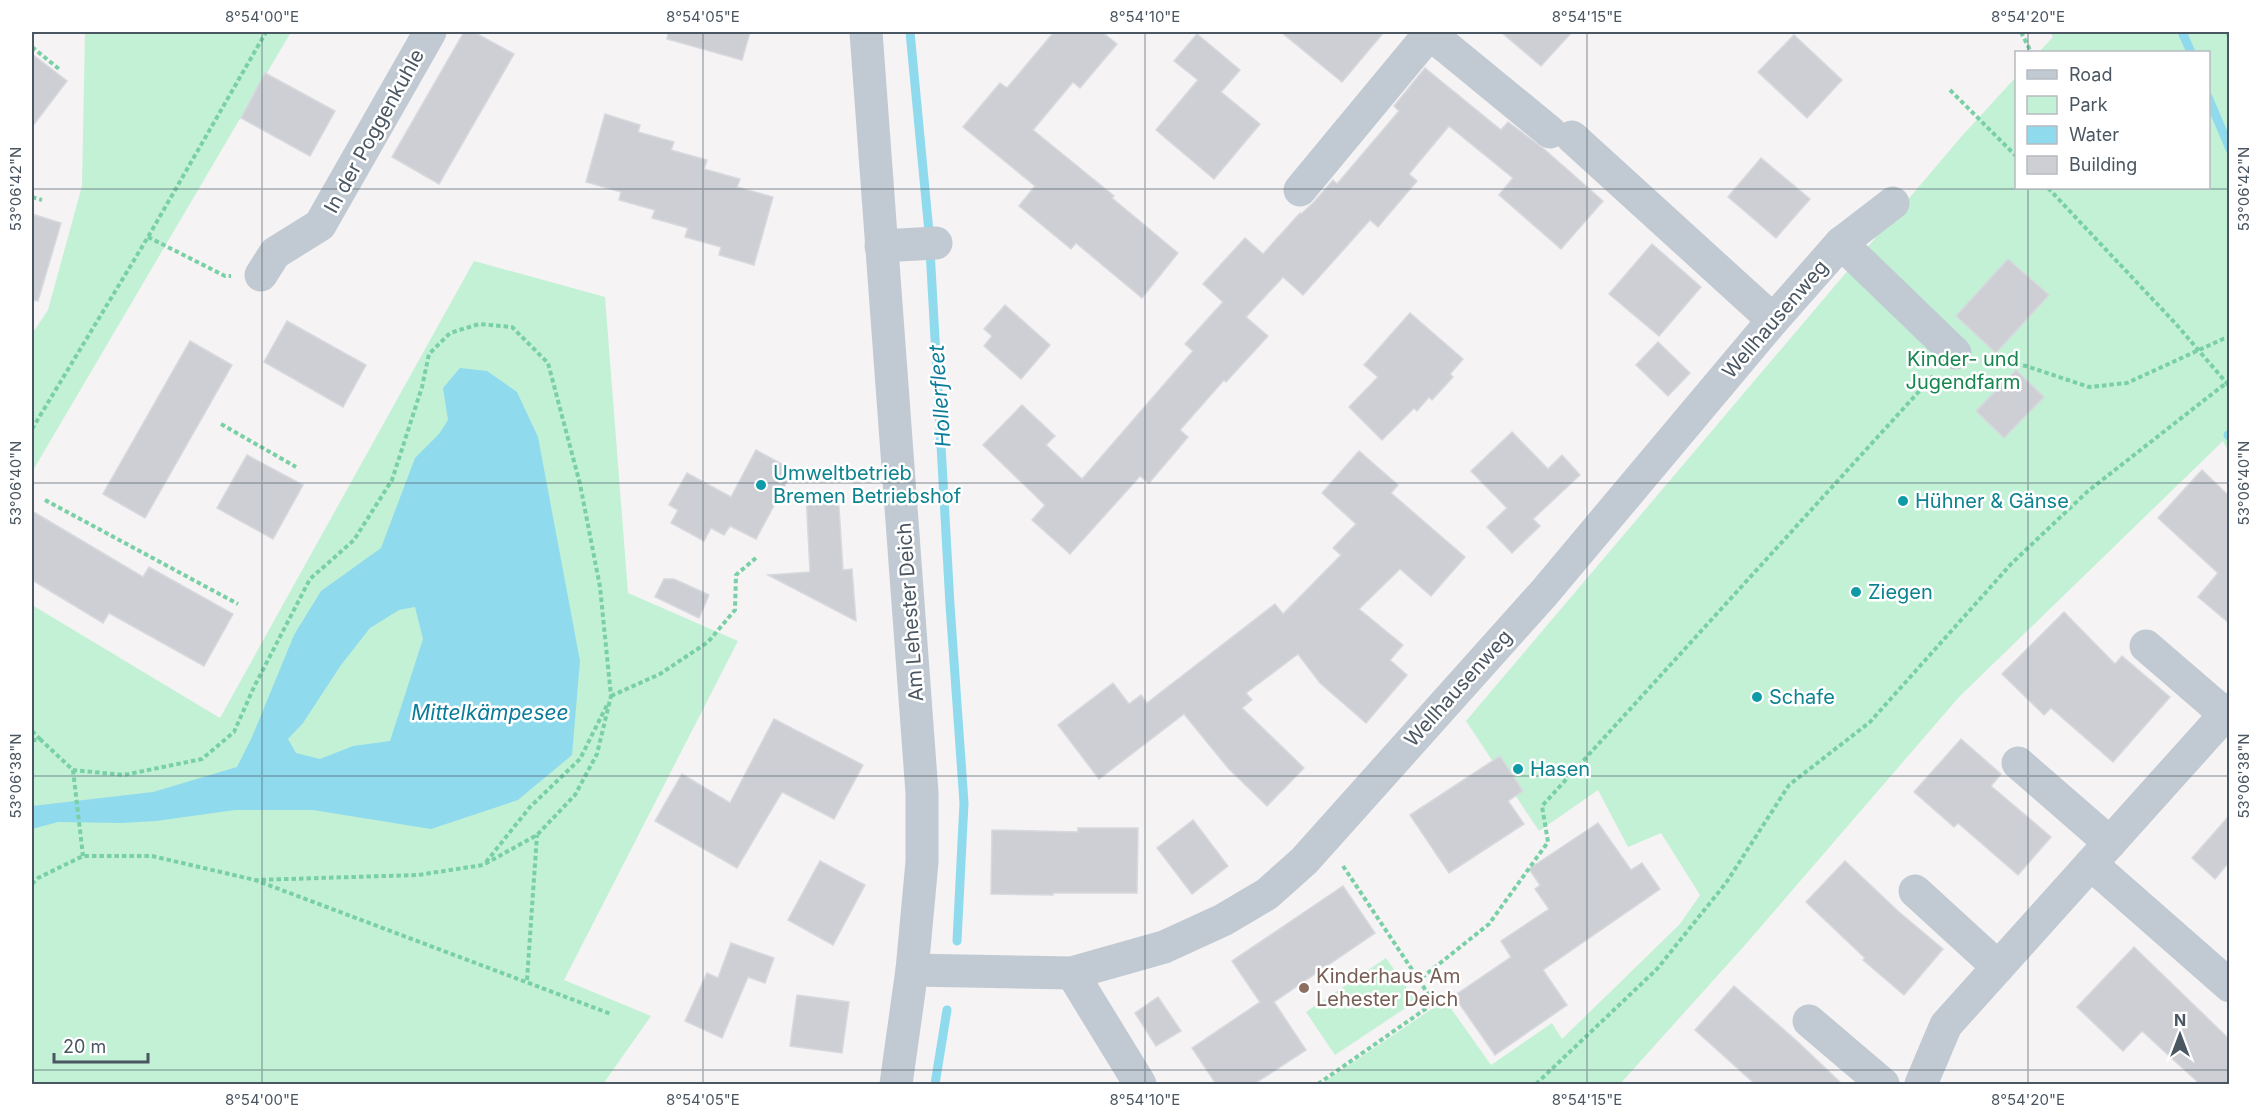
<svg xmlns="http://www.w3.org/2000/svg" width="2261" height="1116" font-family="Inter,sans-serif">
<style>
.green{fill:#c3f1d5}
.water{fill:#90daee;fill-rule:evenodd}
.lines{fill:none;stroke-linecap:round;stroke-linejoin:round}
.stream{stroke:#90daee;stroke-width:9}
.building{fill:#cdcfd5;stroke:#d7d9de;stroke-width:1.5}
.path{stroke:#7ad0a6;stroke-width:4;stroke-dasharray:4.5 3;stroke-linecap:butt}
.minor{stroke:#c1cad2;stroke-width:33}
.ticks{fill:none;stroke:#4a5661;stroke-width:1.5;stroke-opacity:0.45}
.culture-dot{fill:#0f9aa8;stroke:#fff;stroke-width:2}
.education-dot{fill:#8d6e63;stroke:#fff;stroke-width:2}
.labels{text-anchor:middle;stroke-width:5;stroke-linejoin:round;paint-order:stroke}
.street-label{font-size:20px;fill:#4a5661;stroke:#fff}
.park-label{font-size:20px;fill:#17864f;stroke:#fff}
.culture-label{font-size:20px;fill:#0d838f;stroke:#fff;text-anchor:start}
.education-label{font-size:20px;fill:#785e54;stroke:#fff;text-anchor:start}
.water-label{font-size:21px;font-style:italic;fill:#0c7c9b;stroke:#fff}
.neatline{fill:none;stroke:#4a5661;stroke-width:2}
.ticks-label{font-size:15px;text-anchor:middle;fill:#4a5661}
</style>
<rect width="100%" height="100%" fill="#f5f3f3"/>
<g class="green">
<path d="M85,32H291L32,472V334L48,310L82,186Z"/>
<path d="M2050,32H2229V452L2223,441L1959,697L1745,945L1620,1084H1321L1445,1000L1491,1065L1552,1023L1562,1039L1680,924L1700,895L1661,833L1628,847L1598,790L1539,831L1466,721L1961,137L2016,77V188H2208V52H2039L2053,37Z"/>
<path d="M474,261L605,297L628,593L738,641L564,980L651,1016L603,1084H32V605L220,718Z"/>
<path d="M1386,958L1416,1001L1335,1055L1306,1012Z"/>
</g>
<path class="water" d="M460,368L487,371L517,392L538,437L580,661L572,755L518,800L431,829L313,810H235L156,821L122,823L58,822L32,829V806L153,792L237,767L252,737L294,635L321,591L381,548L415,458L439,434L448,420L443,388ZM415,607L423,639L390,741L353,746L320,759L296,753L288,739L303,723L341,665L370,628L399,610Z"/>
<g class="lines">
<g class="stream">
<path d="M910,32L929,232L950,605L964,803L957,941"/>
<path d="M2182,32L2191,52"/>
<path d="M2208,97L2230,149"/>
<path d="M2228,435L2230,437"/>
<path d="M935,1084L947,1010"/>
</g>
</g>
<g class="building">
<path d="M464,32H474L514,54L439,184L392,157Z"/>
<path d="M668,32H750L742,60L667,39Z"/>
<path d="M1054,32H1102L1117,44L1080,88L1073,82L1033,130L1114,196L1112,198L1178,253L1142,298L1076,243L1071,249L1019,206L1035,186L963,127L1000,83L1007,88Z"/>
<path d="M1281,32H1384L1342,82Z"/>
<path d="M1501,32H1572L1541,66Z"/>
<path d="M1197,34L1240,70L1221,92L1260,124L1214,179L1156,130L1198,80L1174,61Z"/>
<path d="M1794,35L1842,80L1807,118L1758,72Z"/>
<path d="M32,54L67,81L32,127Z"/>
<path d="M1425,68L1501,130L1508,122L1544,149L1603,201L1561,249L1499,195L1513,178L1449,126L1409,174L1417,181L1378,227L1370,220L1303,295L1283,277L1246,317L1268,336L1226,382L1224,380L1180,430L1188,437L1149,483L1140,476L1070,554L1032,520L1045,505L983,445L1022,405L1055,436L1046,445L1082,479L1193,351L1185,344L1223,302L1203,284L1245,238L1263,254L1300,213L1301,214L1314,202L1333,180L1337,184L1399,111L1394,106Z"/>
<path d="M265,73L335,111L310,156L241,118Z"/>
<path d="M605,114L640,125L638,132L674,142L671,150L707,160L704,169L740,179L737,187L773,197L754,265L719,255L721,247L685,237L688,228L652,218L655,210L619,200L621,192L586,182Z"/>
<path d="M1761,158L1810,199L1776,238L1728,197Z"/>
<path d="M32,214L61,223L38,301L32,300Z"/>
<path d="M1652,244L1701,287L1659,336L1609,294Z"/>
<path d="M2008,259L2049,295L1996,353L1956,316Z"/>
<path d="M1005,305L1050,345L1021,379L984,346L992,336L984,329Z"/>
<path d="M1410,313L1463,359L1450,374L1453,377L1432,400L1429,397L1417,411L1414,408L1382,440L1349,407L1378,377L1364,365Z"/>
<path d="M287,321L366,365L343,407L264,362Z"/>
<path d="M190,341L232,365L145,518L103,494Z"/>
<path d="M1658,342L1690,373L1668,396L1636,365Z"/>
<path d="M2016,370L2044,397L2004,438L1976,411Z"/>
<path d="M1512,432L1548,469L1562,455L1580,475L1533,519L1540,526L1512,553L1487,527L1507,508L1471,471Z"/>
<path d="M756,450L793,470L756,539L730,526L724,535L711,528L704,541L671,523L678,510L669,505L687,473L731,497Z"/>
<path d="M1359,451L1398,485L1391,493L1465,557L1431,596L1400,569L1359,609L1403,645L1390,660L1407,675L1366,723L1320,683L1298,654L1246,693L1252,700L1242,708L1304,768L1267,806L1228,768L1184,714L1099,779L1058,725L1113,683L1129,704L1141,695L1147,703L1275,604L1283,614L1341,555L1333,548L1356,524L1322,493Z"/>
<path d="M247,455L303,485L273,539L217,508Z"/>
<path d="M2202,470L2229,496V623L2198,597L2218,573L2158,518Z"/>
<path d="M838,492L843,570L852,569L856,621L768,575L810,572L806,493Z"/>
<path d="M32,511L143,577L149,567L233,614L204,666L109,613L103,623L32,580Z"/>
<path d="M664,579H674L709,595L699,618L655,597Z"/>
<path d="M2064,612L2115,664L2122,656L2170,697L2113,762L2051,708L2044,715L2002,674Z"/>
<path d="M774,719L863,765L834,819L782,792L737,868L655,821L682,774L730,803Z"/>
<path d="M1961,739L2001,774L1991,786L2051,837L2018,875L1958,823L1954,827L1914,792Z"/>
<path d="M1500,756L1523,791L1508,801L1524,824L1449,873L1410,815Z"/>
<path d="M2229,816V862L2215,879L2192,858Z"/>
<path d="M1193,820L1228,866L1192,894L1157,848Z"/>
<path d="M1598,823L1631,870L1642,863L1660,889L1543,970L1567,1005L1495,1055L1454,996L1511,957L1501,941L1549,909L1535,889L1540,885L1529,869Z"/>
<path d="M1078,828H1138L1137,893H1053V895L991,894L992,830L1078,832Z"/>
<path d="M820,861L865,885L833,945L788,920Z"/>
<path d="M1845,861L1899,912L1943,949L1904,995L1863,960L1865,958L1806,902Z"/>
<path d="M1343,886L1375,933L1274,1002L1306,1050L1254,1084H1216L1192,1048L1260,1002L1232,961Z"/>
<path d="M731,943L774,958L765,983L748,977L722,1038L685,1021L707,973L718,978Z"/>
<path d="M2134,947L2229,1039V1084H2200L2142,1031L2123,1051L2077,1007Z"/>
<path d="M1734,986L1799,1043L1842,1084H1755L1695,1030Z"/>
<path d="M797,995L849,1002L842,1053L790,1046Z"/>
<path d="M1158,997L1181,1031L1156,1046L1135,1013Z"/>
</g>
<g class="lines">
<g class="path">
<path d="M2021,32L2031,52"/>
<path d="M2227,32L2230,37"/>
<path d="M32,47L59,69"/>
<path d="M1950,90L2016,156"/>
<path d="M2048,188L2176,324L2230,387"/>
<path d="M32,197L42,200"/>
<path d="M148,237L225,276H231"/>
<path d="M1986,359L2026,366L2089,387L2127,383L2223,339L2230,338"/>
<path d="M221,424L296,467"/>
<path d="M32,429L148,237L266,32"/>
<path d="M45,500L238,604"/>
<path d="M611,696L660,674L708,642L735,610L736,575L757,557"/>
<path d="M32,731L41,740"/>
<path d="M32,740H41L73,770L124,775L202,759L234,732L254,687L310,579L354,540L392,480L422,387L429,354L450,333L479,324L512,327L548,363L580,484L600,587L611,696L597,754L575,795L537,835L483,865L418,875L255,880"/>
<path d="M73,770L83,856"/>
<path d="M486,862L530,807L580,759L608,703"/>
<path d="M1343,866L1419,980"/>
<path d="M32,884L38,878L83,856H152L255,880L611,1014"/>
<path d="M527,980L537,835"/>
<path d="M1318,1084L1434,1003L1419,980L1489,924L1548,842L1542,806L1933,376"/>
<path d="M1536,1084L1657,969L1726,883L1789,785L1870,722L2012,563L2088,491L2230,380"/>
</g>
<g class="minor">
<path d="M866,32L922,793V862L912,970L896,1084"/>
<path d="M1428,32L1550,132"/>
<path d="M1572,137L1773,320"/>
<path d="M1300,190L1430,33"/>
<path d="M1841,243L1955,353"/>
<path d="M881,246L936,243"/>
<path d="M261,275L275,253L320,225L430,32"/>
<path d="M2146,646L2225,714"/>
<path d="M2018,763L2110,843"/>
<path d="M2091,864L2230,986"/>
<path d="M1915,891L1998,967"/>
<path d="M912,970L1072,973L1164,947L1223,920L1267,894L1304,861L1544,593L1773,320L1841,243L1893,203"/>
<path d="M1072,973L1140,1084"/>
<path d="M1809,1021L1883,1084"/>
<path d="M1921,1084L1946,1025L2230,709"/>
</g>
</g>
<path class="ticks" d="M262,32V1084M703,32V1084M1145,32V1084M1587,32V1084M2028,32V52M2028,188V1084M32,189H2230M32,483H2230M32,776H2230M32,1070H2230"/>
<g class="culture-dot">
<circle cx="761" cy="485" r="6"/>
<circle cx="1903" cy="501" r="6"/>
<circle cx="1856" cy="592" r="6"/>
<circle cx="1757" cy="697" r="6"/>
<circle cx="1518" cy="769" r="6"/>
</g>
<circle class="education-dot" cx="1304" cy="988" r="6"/>
<g class="labels">
<g class="street-label">
<text transform="translate(374 131) rotate(-61)" y="7">In der Poggenkuhle</text>
<text transform="translate(1775 319) rotate(-49)" y="7">Wellhausenweg</text>
<text transform="translate(910 612) rotate(-94)" y="7">Am Lehester Deich</text>
<text transform="translate(1458 688) rotate(-48)" y="7">Wellhausenweg</text>
</g>
<g class="park-label">
<text x="1963" y="366">Kinder- und<tspan x="1963" dy="23">Jugendfarm</tspan></text>
</g>
<g class="culture-label">
<text x="773" y="480">Umweltbetrieb<tspan x="773" dy="23">Bremen Betriebshof</tspan></text>
<text x="1915" y="508">Hühner &amp; Gänse</text>
<text x="1868" y="599">Ziegen</text>
<text x="1769" y="704">Schafe</text>
<text x="1530" y="776">Hasen</text>
</g>
<g class="education-label">
<text x="1316" y="983">Kinderhaus Am<tspan x="1316" dy="23">Lehester Deich</tspan></text>
</g>
<g class="water-label">
<text transform="translate(940 396) rotate(-94)" y="7">Hollerfleet</text>
<text x="490" y="720">Mittelkämpesee</text>
</g>
</g>
<rect width="2261" height="1116" fill="none" stroke="#ffffff" stroke-width="66"/>
<rect x="2015" y="51" width="195" height="138" fill="#ffffff" stroke="#b7bbc0" stroke-width="1.5"/>
<rect x="2027" y="70" width="30" height="9" fill="#c1cad2" stroke="#b7bbc0" stroke-width="1.5"/>
<text x="2069" y="81" font-size="18" fill="#4a5661">Road</text>
<rect x="2027" y="96" width="30" height="18" fill="#c3f1d5" stroke="#b7bbc0" stroke-width="1.5"/>
<text x="2069" y="111" font-size="18" fill="#4a5661">Park</text>
<rect x="2027" y="126" width="30" height="18" fill="#90daee" stroke="#b7bbc0" stroke-width="1.5"/>
<text x="2069" y="141" font-size="18" fill="#4a5661">Water</text>
<rect x="2027" y="156" width="30" height="18" fill="#cdcfd5" stroke="#b7bbc0" stroke-width="1.5"/>
<text x="2069" y="171" font-size="18" fill="#4a5661">Building</text>
<g transform="translate(2180 1035)" stroke="#ffffff" stroke-width="4.5" paint-order="stroke">
<path d="M0-4.5L10 22L0 15L-10 22Z" fill="#4a5661"/>
<text y="-9" font-size="16" font-weight="bold" text-anchor="middle" fill="#4a5661">N</text>
</g>
<path d="M54 1053v9h94v-9" fill="none" stroke="#4a5661" stroke-width="3"/>
<text x="63" y="1053" font-size="18" fill="#4a5661" stroke="#ffffff" stroke-width="4.5" paint-order="stroke">20 m</text>
<rect x="33" y="33" width="2195" height="1050" class="neatline"/>
<g class="ticks-label">
<text x="262" y="22">8°54'00"E</text>
<text x="703" y="22">8°54'05"E</text>
<text x="1145" y="22">8°54'10"E</text>
<text x="1587" y="22">8°54'15"E</text>
<text x="2028" y="22">8°54'20"E</text>
<text transform="translate(16 189) rotate(-90)" y="5">53°06'42"N</text>
<text transform="translate(2244 189) rotate(-90)" y="5">53°06'42"N</text>
<text transform="translate(16 483) rotate(-90)" y="5">53°06'40"N</text>
<text transform="translate(2244 483) rotate(-90)" y="5">53°06'40"N</text>
<text transform="translate(16 776) rotate(-90)" y="5">53°06'38"N</text>
<text transform="translate(2244 776) rotate(-90)" y="5">53°06'38"N</text>
<text x="262" y="1105">8°54'00"E</text>
<text x="703" y="1105">8°54'05"E</text>
<text x="1145" y="1105">8°54'10"E</text>
<text x="1587" y="1105">8°54'15"E</text>
<text x="2028" y="1105">8°54'20"E</text>
</g>
</svg>
